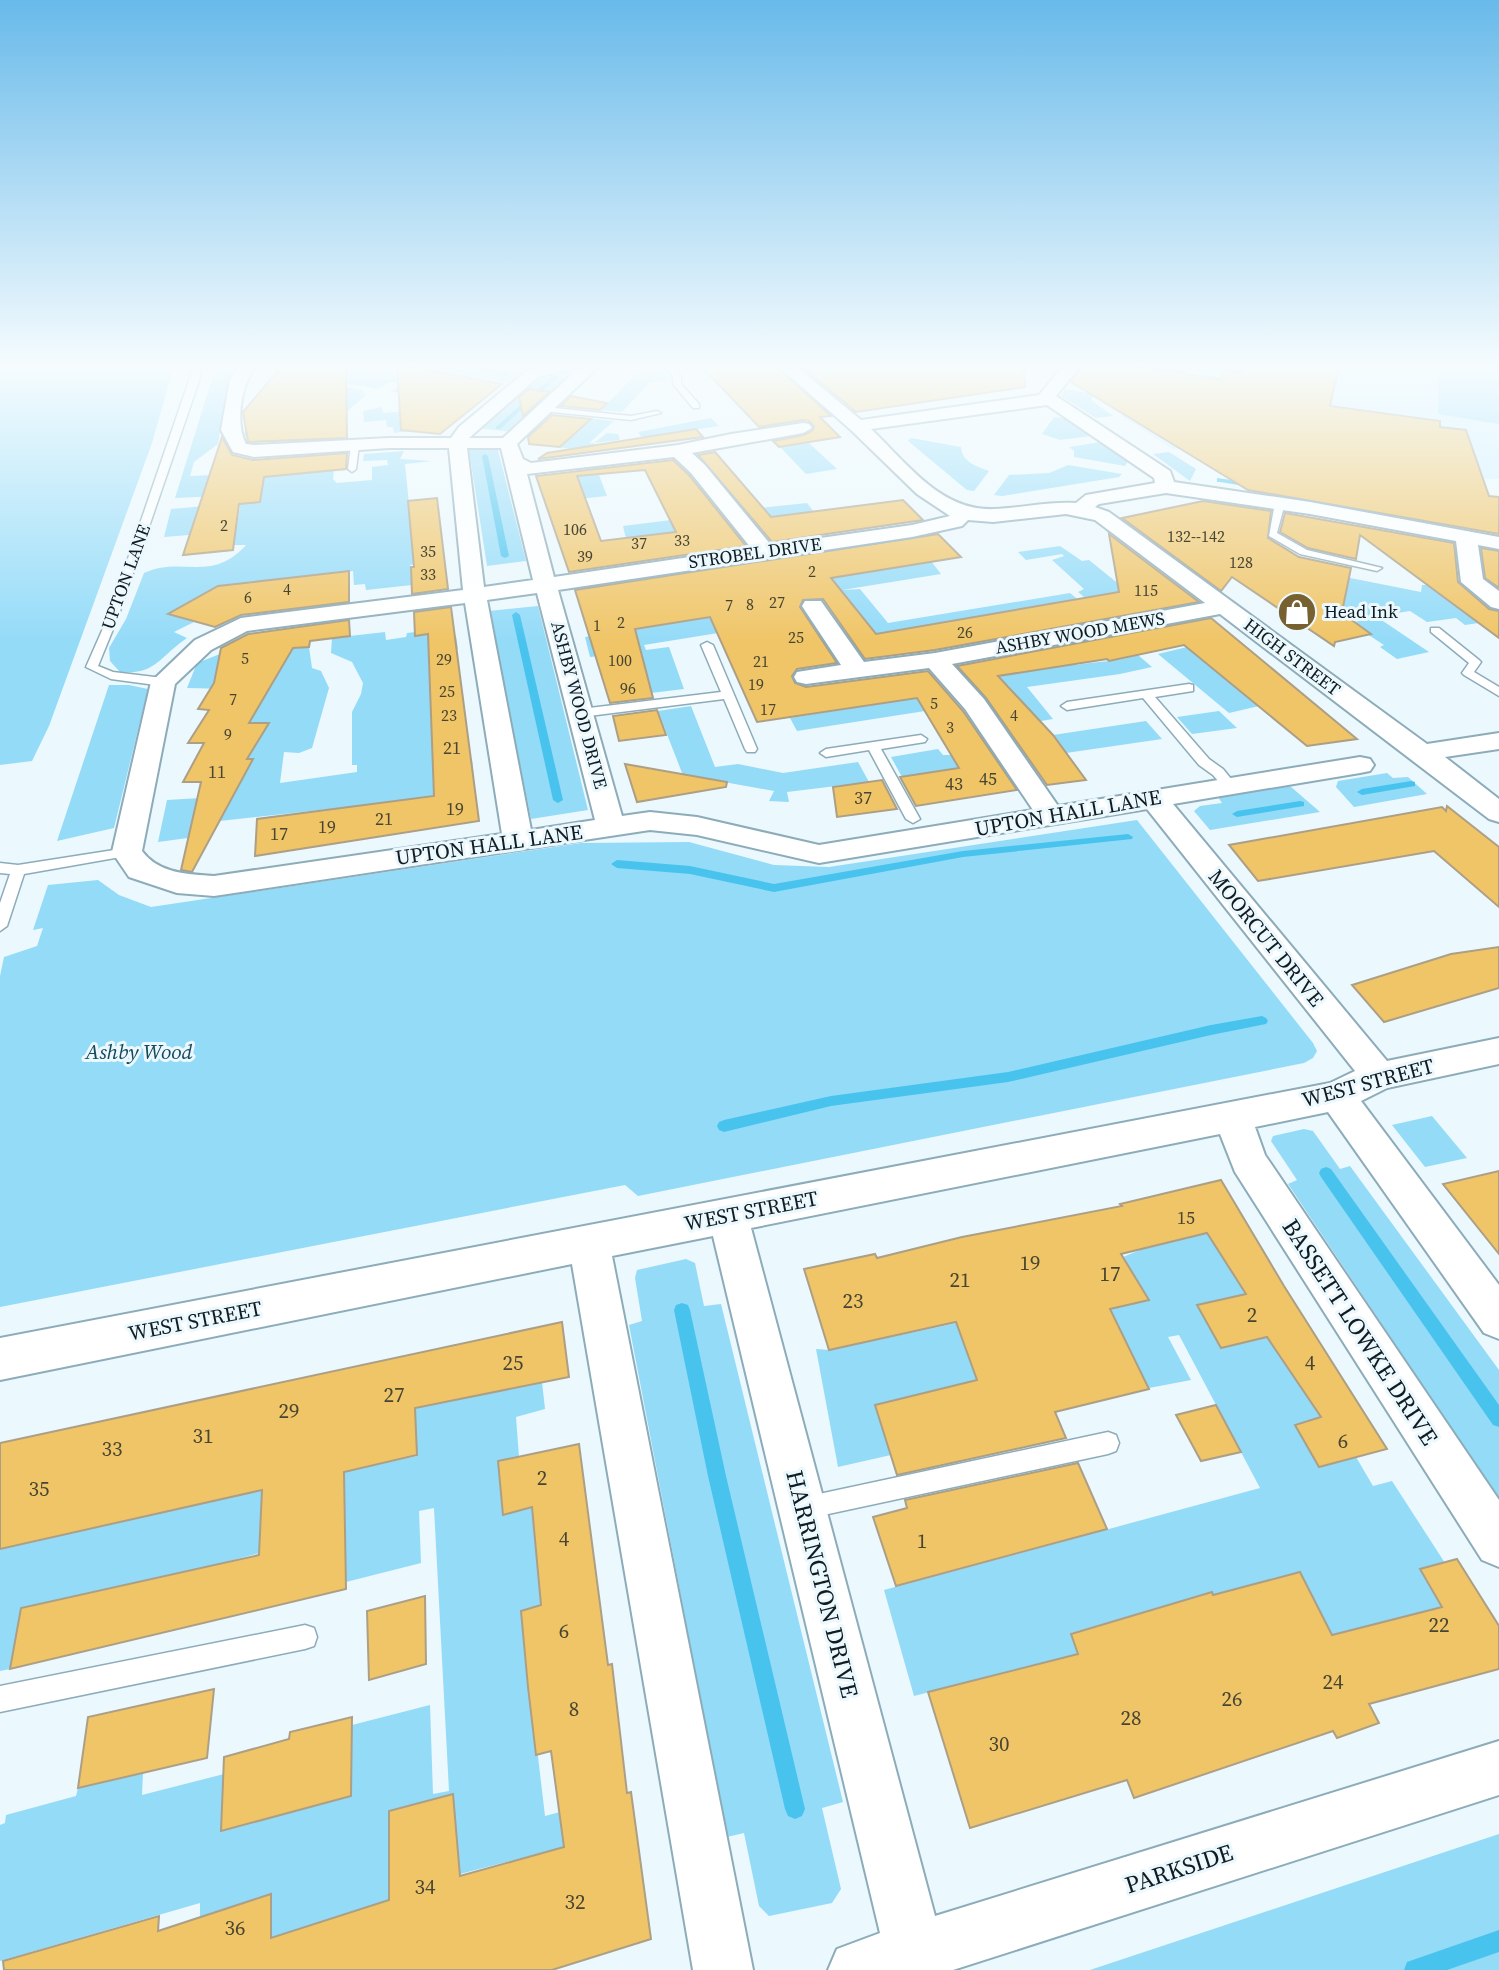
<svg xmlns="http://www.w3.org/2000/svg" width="1499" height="1970" font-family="'Source Serif 4',serif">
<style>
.built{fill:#d0f1ff}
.green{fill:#94dbf8}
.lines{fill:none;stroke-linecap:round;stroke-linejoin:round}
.stream{fill:#48c3ee;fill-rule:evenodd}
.building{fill:#f0c567;stroke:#ac9f85;stroke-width:2;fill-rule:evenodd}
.lane-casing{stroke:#8dacb9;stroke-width:3}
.street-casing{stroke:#8dacb9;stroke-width:4}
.lane{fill:#fff;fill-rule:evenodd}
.street{fill:#fff;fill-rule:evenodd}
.labels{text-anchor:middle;stroke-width:6;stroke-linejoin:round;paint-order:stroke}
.far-number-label{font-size:16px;fill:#484632}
.far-street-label{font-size:18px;fill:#101c21;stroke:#ebf8fd}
.far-poi-label{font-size:18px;fill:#101c21;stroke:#ebf8fd;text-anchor:start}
.number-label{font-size:18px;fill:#484632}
.street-label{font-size:21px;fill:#101c21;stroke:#ebf8fd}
.park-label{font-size:21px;font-style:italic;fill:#15485a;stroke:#ebf8fd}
.near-number-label{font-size:21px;fill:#484632}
.near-street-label{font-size:24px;fill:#101c21;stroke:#ebf8fd}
</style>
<rect width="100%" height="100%" fill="#ebf8fd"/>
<path class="built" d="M1207,366H1499V479H1475L1228,441L1173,449L1121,416L1197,378L1193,374L1194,372Z"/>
<g class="green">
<path d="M0,366H140L169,369L172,373L152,443L49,726L32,761L0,765Z"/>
<path d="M216,366H226L224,370L231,372L218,444L194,462L190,476L334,470L333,479L337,483L372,480V467L388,465L387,460L363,461L364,454L404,451L400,459L432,461L405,464L415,564L410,565L412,585L366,590L365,584L354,585L353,571L272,580L209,591L169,614L194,622L174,632L187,638C159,657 156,675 120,672L110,661L109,648L126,619L144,573C182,555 211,584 246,545H226L201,534L164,537L171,509L217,505L236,530L242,495L175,498Z"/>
<path d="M346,366L445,383L459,376L470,378L429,421L453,424L449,425L394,433L393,427H387L386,420L364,422L363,411L382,407L383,413L412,410L400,393L391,392L403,384L391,382L377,389L343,383L339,386L362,390L366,395L343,415V424L347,428L244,436L247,424Z"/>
<path d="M420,366H501L516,369L514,371L520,373L507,382Z"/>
<path d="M1444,366H1499V424L1438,414L1439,370L1444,371Z"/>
<path d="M573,371V373L512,432L476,428L538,376Z"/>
<path d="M660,371L673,379L650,382L622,412L601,410L636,374Z"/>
<path d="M1065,389L1094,394L1091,400L1113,416L1096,418L1061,396Z"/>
<path d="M1054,417L1068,419L1091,436L1060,440L1042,434Z"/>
<path d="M587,418L614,421L589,443H594L607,433L618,434L620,440L594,443V448L577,450L558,447Z"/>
<path d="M711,418L719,426L642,438L638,432Z"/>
<path d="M911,438L961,447C962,462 976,466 989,471L974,491L967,490L908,441Z"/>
<path d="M1101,442L1128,461L1125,466L1074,457V451L1069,447Z"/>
<path d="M809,443L837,469L806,474L780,447Z"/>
<path d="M469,450H498L526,561L487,566Z"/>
<path d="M1169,452L1196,469L1190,481L1153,454Z"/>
<path d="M600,465L604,474L599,475L607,496L578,499L580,485L575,468Z"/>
<path d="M1068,465L1122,474L1119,477L1002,496L994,495L1009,475L1049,473Z"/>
<path d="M807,503L814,512L750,521L741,510Z"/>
<path d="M687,518L727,524L626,539L623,526Z"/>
<path d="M1060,546L1082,561L1089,560L1136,598L1095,606L1078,592L1084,589L1052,560L1064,556L1062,554L1026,560L1018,552Z"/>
<path d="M931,561L941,574L842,590L860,589L888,623L1070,593L1081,602L943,626L939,623L876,634L843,592L816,596L805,581Z"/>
<path d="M1325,573L1421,592L1422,585H1427L1479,623L1465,625L1456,618L1427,622L1410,611L1351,620L1320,598Z"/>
<path d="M538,606L588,810L531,819L489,611Z"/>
<path d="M744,612L755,627L644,645L646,650L669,647L684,689L651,693L640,651L590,657L585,637Z"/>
<path d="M1377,617L1429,652L1397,659L1380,647L1384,645L1350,623Z"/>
<path d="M442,629L443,638L456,636L458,649L428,653L434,764L472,759L474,779L460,782L433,798L435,828L405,833L403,801L192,824L188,838L158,842L167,800L217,797L219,792H235L253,760L247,759L268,723H249L268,690L187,688L197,663L220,654L218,668L282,650L309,647L312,668L321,671L329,688L312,748L299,753L284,752L280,783L357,772V765H352V712L361,694L363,683L352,662L331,653L332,638L385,632L386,640L406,637L407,633Z"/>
<path d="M1187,647L1259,706L1229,713L1158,654Z"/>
<path d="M1138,655L1152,667L1120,674L1027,687L1053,719L1035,722L1008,685L986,688L979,680L1074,663L1076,665C1098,661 1116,662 1138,655Z"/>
<path d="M109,685H129L148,689L114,828L57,841Z"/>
<path d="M916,698L925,711L797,731L790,718Z"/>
<path d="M691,706L715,767L738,764L783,773L858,762L869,782L787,792L789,802L769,801L774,791L707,779L684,778L658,711Z"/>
<path d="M1219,711L1237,728L1192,734L1177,717Z"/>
<path d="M1146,721L1162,739L1066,753L1053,735Z"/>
<path d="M938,749L943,755H951L960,768L902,777L891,757Z"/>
<path d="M1387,773L1393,778L1408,777L1427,794L1354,807L1336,787L1338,781Z"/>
<path d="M1290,786L1320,812L1210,830L1194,811L1200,806L1222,803L1218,797Z"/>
<path d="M1137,820L1313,1043L1317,1051L1313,1058L1304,1063L638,1196L625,1185L0,1307V976L4,957L37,946L43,928L33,930L48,885L98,880L119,895L151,907L581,843L689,842L774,865L829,867Z"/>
<path d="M1432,1116L1467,1158L1425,1167L1392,1125Z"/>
<path d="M1304,1129L1313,1131L1340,1169L1350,1166L1499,1370V1499L1288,1184L1297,1180L1271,1141L1273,1136Z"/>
<path d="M1207,1233L1223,1258L1263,1249L1284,1286L1198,1305L1221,1347L1267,1337L1321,1418L1296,1425L1319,1467L1356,1457L1373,1486L1392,1481L1445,1563L1442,1607L1332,1635L1299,1572L1258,1583L1287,1641L1241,1653L1212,1592L1071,1633L1078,1654L914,1696L884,1590L1260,1488L1179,1335L1168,1337L1191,1380L1149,1388L1126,1342L1093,1348L1031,1368L876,1405L891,1455L838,1467L816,1349L830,1350L957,1323L1148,1299L1123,1257L1145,1248Z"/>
<path d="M686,1259L695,1263L704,1306L721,1304L843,1802L822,1808L841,1889L832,1903L769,1916L759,1906L744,1833L727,1837L629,1325L642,1321L635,1278L637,1270Z"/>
<path d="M457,1344L460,1399L542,1382L545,1409L516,1417L519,1457L498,1462L503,1514L532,1507L542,1604L521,1612L545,1816L560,1812L564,1847L460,1874L453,1794L389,1811V1900L271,1938V1894L200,1917V1903L0,1961V1825L5,1823L6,1815L76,1796L78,1788L143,1773L142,1795L224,1774L222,1831L351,1796L352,1725L430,1705L433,1794L449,1791L434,1508L419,1511L421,1563L346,1582L345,1531L214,1565L22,1608L10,1669L0,1671V1549L39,1541L49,1484L150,1515L417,1456L413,1354Z"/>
<path d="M1499,1834V1970H1090Z"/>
</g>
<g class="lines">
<g class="stream">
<path d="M461,366H476L509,374L506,376Z"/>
<path d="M554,375L559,376L500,429H496V427Z"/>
<path d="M485,454L488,456L509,556L505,558L501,556L482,456Z"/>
<path d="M1217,478L1251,483L1255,485L1251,487L1220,482H1217Z"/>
<path d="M516,612L520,615L563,800L558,803L553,800L512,615Z"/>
<path d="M1411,781L1415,782V786L1362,795L1357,792L1362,789Z"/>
<path d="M1300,801L1304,802V806L1237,817L1232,814L1237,811Z"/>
<path d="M1128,834L1133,837L1132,839L963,857L774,892L690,874L617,868L611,864L617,860L690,866L774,884L963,851Z"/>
<path d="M1262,1016L1266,1018L1268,1021L1266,1024L1211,1035L1008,1082L831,1106L724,1132L719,1130L717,1126L719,1122L724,1120L831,1096L1008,1072L1211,1025Z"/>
<path d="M1326,1167L1331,1169L1499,1405V1427L1493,1425L1321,1177L1319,1173L1321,1169Z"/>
<path d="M682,1303L688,1305L690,1310L726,1476L805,1809L802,1816L795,1819L788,1816L785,1809L708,1476L674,1310L676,1305Z"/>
<path d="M1499,1930V1952L1447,1970H1404L1407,1962Z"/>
</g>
</g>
<g class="building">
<path d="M282,366H346L347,438L248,442L243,412Z"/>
<path d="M397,366H406L502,384L440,434L401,430Z"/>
<path d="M701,366H776L831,416L820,417L840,437L779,447L773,441L804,435L813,430L814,426L809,421L803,420L759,427Z"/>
<path d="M801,366H1023L1025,387L856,412Z"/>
<path d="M1082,366H1128L1220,379L1225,370L1241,373L1244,366H1339L1330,406L1440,421V427L1466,430L1489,496L1499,497V534L1248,490L1071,382Z"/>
<path d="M529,389L549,392L523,416L519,397Z"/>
<path d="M571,396L607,403L600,410L561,406Z"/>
<path d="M552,415L591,419L560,447L529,444L528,437Z"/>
<path d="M696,429L703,437L538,459L547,453Z"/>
<path d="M222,437L232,455L253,460L347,453L346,469L264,477L260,502L239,504L233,550L183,555Z"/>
<path d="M715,452L771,517L903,500L923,520L772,542L698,455Z"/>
<path d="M673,460L689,475L746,546L569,572L536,476ZM645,470L676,532L601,541L577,476Z"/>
<path d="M437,498L448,589L412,594L411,567H414L408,501Z"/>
<path d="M1203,501L1271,511L1268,538L1299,557L1351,568L1343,607L1335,608L1371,634L1335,642L1334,646L1232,577L1221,591L1122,518Z"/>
<path d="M1285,513L1454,543L1458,582L1489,609L1499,611V638L1360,535L1356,559L1308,548L1280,532Z"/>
<path d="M938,534L961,557L831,578L876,634L1119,592L1109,534L1199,602L935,650L865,659L823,599L803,600L800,607L837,663L797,669L792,676L795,683L806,687L928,671L963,711L1017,790L916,806L900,777L959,768L917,698L757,722L710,617L635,629L653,698L610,703L575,590Z"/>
<path d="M1481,548L1499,551V588L1485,578Z"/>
<path d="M349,571V602L241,615L215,627L168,614L218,586Z"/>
<path d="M451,607L479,821L255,856L257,819L434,796L428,634L415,636L414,612Z"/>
<path d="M1211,618L1357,739L1307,746L1184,645L1109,661L1107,659L998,676L1053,735L1086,780L1047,785L986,698L957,666Z"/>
<path d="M349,620L350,636L310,641L309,647L293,648L249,723H269L247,759H253L192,872L181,870L201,782H183L204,743H188L209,710L198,709L214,683L221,648L248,634Z"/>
<path d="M657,710L666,735L619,741L613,716Z"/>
<path d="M625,764L727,782L726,787L637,802Z"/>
<path d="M882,780L897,809L837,817L833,787Z"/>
<path d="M1447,806L1499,847V907L1434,851L1258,881L1229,845L1442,807L1446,811Z"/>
<path d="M1499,947V988L1384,1022L1352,985L1451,954Z"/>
<path d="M1499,1171V1254L1443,1184Z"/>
<path d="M1221,1180L1284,1286L1387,1449L1319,1467L1295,1425L1321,1417L1267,1337L1221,1348L1197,1305L1246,1294L1207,1233L1121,1254L1149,1300L1110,1309L1149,1389L1055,1412L1066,1438L897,1475L875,1405L977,1380L956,1322L829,1350L804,1269L875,1254L877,1258L962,1237L1122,1206L1120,1204Z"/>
<path d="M562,1322L569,1377L415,1408L417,1455L344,1472L346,1589L10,1669L21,1608L259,1555L262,1490L0,1549V1443Z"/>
<path d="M1216,1405L1241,1452L1201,1461L1176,1415Z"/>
<path d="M579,1444L608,1665L612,1664L627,1793L631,1792L651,1939L552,1970H4L3,1961L159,1916L158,1931L271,1894V1938L389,1900V1811L453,1794L460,1876L564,1847L551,1751L536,1755L528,1687L521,1611L541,1605L532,1507L503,1515L498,1461Z"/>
<path d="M1078,1463L1107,1529L896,1586L873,1517L907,1508L905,1500Z"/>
<path d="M1457,1559L1499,1626V1669L1369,1704L1379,1723L1337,1738L1333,1731L1134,1798L1127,1780L970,1828L928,1692L1078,1654L1071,1634L1212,1592L1213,1595L1300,1572L1332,1635L1442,1607L1420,1569Z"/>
<path d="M425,1596L426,1664L369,1680L367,1611Z"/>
<path d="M214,1689L207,1758L78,1788L88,1717Z"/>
<path d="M352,1717L351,1796L221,1831L224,1757L289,1739L290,1732Z"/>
</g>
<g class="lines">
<g class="lane-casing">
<g id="lane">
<path d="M194,366H202L199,381L118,617L98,666L113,672L163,678L169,682L163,686L111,679L86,667L108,617Z"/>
<path d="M665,366H673L681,377V384L699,404V408H693L673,384V377Z"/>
<path d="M1160,366H1191L1185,371Z"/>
<path d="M545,407L631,416L657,411L661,413L631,420L542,411L541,409Z"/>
<path d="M355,442L359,445L356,469L352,472L348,469L351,445Z"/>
<path d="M1280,500L1285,503L1277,533L1307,550L1382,568L1377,571L1300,554L1269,536L1275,503Z"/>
<path d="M1431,628H1439L1479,660L1481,662L1474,672L1499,687V696L1464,675L1462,673L1469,663L1431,632Z"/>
<path d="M707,642L713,645L757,749L755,752H747L745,749L724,699L581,717L575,713L581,709L721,692L701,645Z"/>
<path d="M1189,684L1193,685V691L1155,697L1209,759L1223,769L1236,785L1234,788H1224L1213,775L1199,765L1143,698L1067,710L1061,706L1067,702Z"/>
<path d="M921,735L927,739L925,742L881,749L920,819L913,823L906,819L869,750L826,757L820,753L826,749Z"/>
<path d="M127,848L132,849L134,852L132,855L24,874L7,926L0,931V903L10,874L0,873V863L18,865Z"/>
<path d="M1108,1432L1116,1435L1119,1443L1116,1451L1108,1454L805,1519L797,1516L794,1508L797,1500L805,1497Z"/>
<path d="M305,1625L314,1628L317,1637L314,1646L305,1649L0,1712V1686Z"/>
</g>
</g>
<g class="street-casing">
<path id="street" d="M239,366H255C241,387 235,422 246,444L254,445L389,438H451L459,427L526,371L543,366H573L571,369L538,377L469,438H503L581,366H599L517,444L523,459L531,463L678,445L731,434L803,423L809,424L812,428L803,433L692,453L705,465L771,545L912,525L950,516L917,494L851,430L778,366H796L861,420L1039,395L1063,366H1080L1056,396L1170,471L1174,482L1310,502L1499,537V549L1478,545L1483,579L1499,591V609L1491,607L1461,582L1456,541L1310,514L1166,493L1099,504L1095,507L1109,512L1127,525L1427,744L1499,733V749L1445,757L1499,799V822L1489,819L1220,614L952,664L984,699L1058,806L1360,757L1370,759L1374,765L1370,771L1360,773L1173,804L1387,1061L1499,1038V1064L1387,1088L1361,1101L1499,1285V1339L1484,1333L1328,1112L1255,1127L1265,1155L1499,1500V1567L1482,1560L1235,1172L1220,1134L751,1228L935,1916L1499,1741V1795L953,1970H828L837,1949L880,1933L713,1236L612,1256L753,1970H693L572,1264L0,1380V1338L1330,1083L1355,1071L1147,809L819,863L697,835L650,830L214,896L177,893L129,877L112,852L151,682L195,640L241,618L463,590L449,448H389L254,457L233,452L221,430L230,379ZM1047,405L1154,478L1155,483L1086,495L1076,503C1049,501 1022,508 995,509C941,512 907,463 871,429ZM467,448H501L533,580L484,587ZM674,457L691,473L751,548L554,577L527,474ZM1066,514L1095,520L1205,603L935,653L864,662L821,601H805L802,606L841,665L797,672L794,677L797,682L806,684L929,668L965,709L1033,810L819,845L697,817L650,812L622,816L558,590L912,537L962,526L968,520L993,522ZM537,593L595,820L531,830L487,600ZM465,603L502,834L214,876C188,874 159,874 142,851L175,684L211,650L247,631Z"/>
</g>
<use href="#lane" class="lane"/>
<use href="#street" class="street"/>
</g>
<linearGradient id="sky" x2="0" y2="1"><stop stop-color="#68baea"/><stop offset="0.57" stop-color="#f6fcfe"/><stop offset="1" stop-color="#f6fcfe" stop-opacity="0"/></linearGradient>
<rect width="1499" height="642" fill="url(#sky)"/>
<defs>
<g id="shop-disc" transform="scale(2.0125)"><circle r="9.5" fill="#776131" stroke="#ebf8fd"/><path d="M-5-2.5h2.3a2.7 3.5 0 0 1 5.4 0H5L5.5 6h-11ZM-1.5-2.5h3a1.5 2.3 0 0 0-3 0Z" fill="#fff"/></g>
</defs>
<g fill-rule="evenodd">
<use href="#shop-disc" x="1297" y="612"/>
</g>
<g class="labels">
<g class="far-number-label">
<text x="224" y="531">2</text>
<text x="575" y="535">106</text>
<text x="1196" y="542">132--142</text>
<text x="682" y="546">33</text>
<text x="639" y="549">37</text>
<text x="428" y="557">35</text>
<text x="585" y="562">39</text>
<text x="1241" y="568">128</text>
<text x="812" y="577">2</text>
<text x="428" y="580">33</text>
<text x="287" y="595">4</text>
<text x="1146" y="596">115</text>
<text x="248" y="603">6</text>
<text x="777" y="608">27</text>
<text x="750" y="610">8</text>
<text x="729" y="611">7</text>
<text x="621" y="628">2</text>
<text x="597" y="631">1</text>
<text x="965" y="638">26</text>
<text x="796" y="643">25</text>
<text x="245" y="664">5</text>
<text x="444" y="665">29</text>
<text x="620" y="666">100</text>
<text x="761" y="667">21</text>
<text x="756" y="690">19</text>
<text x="628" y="694">96</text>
<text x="447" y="697">25</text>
<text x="233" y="705">7</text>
<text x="934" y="709">5</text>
<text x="768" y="715">17</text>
<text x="449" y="721">23</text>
<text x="1014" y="721">4</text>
<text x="950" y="733">3</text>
<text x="228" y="740">9</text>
</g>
<g class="far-street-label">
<text transform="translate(755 553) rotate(-8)" y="6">STROBEL DRIVE</text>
<text transform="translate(126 577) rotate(-70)" y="6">UPTON LANE</text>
<text transform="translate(1080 633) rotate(-10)" y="6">ASHBY WOOD MEWS</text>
<text transform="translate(1292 657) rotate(37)" y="6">HIGH STREET</text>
<text transform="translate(579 705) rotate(75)" y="6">ASHBY WOOD DRIVE</text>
</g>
<g class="far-poi-label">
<text x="1324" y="618">Head Ink</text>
</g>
<g class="number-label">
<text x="452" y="754">21</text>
<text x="217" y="778">11</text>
<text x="988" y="785">45</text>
<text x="954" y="790">43</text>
<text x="863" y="804">37</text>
<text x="455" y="815">19</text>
<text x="384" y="825">21</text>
<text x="327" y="833">19</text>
<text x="279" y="840">17</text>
<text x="1186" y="1224">15</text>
</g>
<g class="street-label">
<text transform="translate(1068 813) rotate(-10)" y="7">UPTON HALL LANE</text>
<text transform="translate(489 845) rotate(-8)" y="7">UPTON HALL LANE</text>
<text transform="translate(1266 938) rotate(51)" y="7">MOORCUT DRIVE</text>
<text transform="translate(1368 1083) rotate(-15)" y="7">WEST STREET</text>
<text transform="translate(751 1211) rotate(-11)" y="7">WEST STREET</text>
<text transform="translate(195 1321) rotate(-11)" y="7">WEST STREET</text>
</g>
<g class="park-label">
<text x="139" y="1059">Ashby Wood</text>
</g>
<g class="near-number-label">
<text x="1030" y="1270">19</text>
<text x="1110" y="1281">17</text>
<text x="960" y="1287">21</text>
<text x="853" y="1308">23</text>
<text x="1252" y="1322">2</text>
<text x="513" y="1370">25</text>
<text x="1310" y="1370">4</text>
<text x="394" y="1402">27</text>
<text x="289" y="1418">29</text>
<text x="203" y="1443">31</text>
<text x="1343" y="1448">6</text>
<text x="112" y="1456">33</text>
<text x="542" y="1485">2</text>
<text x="39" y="1496">35</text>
<text x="564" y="1546">4</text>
<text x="922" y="1548">1</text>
<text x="1439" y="1632">22</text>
<text x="564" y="1638">6</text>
<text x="1333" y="1689">24</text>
<text x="1232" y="1706">26</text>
<text x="574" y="1716">8</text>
<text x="1131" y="1725">28</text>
<text x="999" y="1751">30</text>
<text x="425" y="1894">34</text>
<text x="575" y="1909">32</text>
<text x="235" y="1935">36</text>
</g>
<g class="near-street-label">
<text transform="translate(1360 1332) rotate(57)" y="8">BASSETT LOWKE DRIVE</text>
<text transform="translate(822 1584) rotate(76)" y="8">HARRINGTON DRIVE</text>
<text transform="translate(1179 1869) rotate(-18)" y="8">PARKSIDE</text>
</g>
</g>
</svg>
